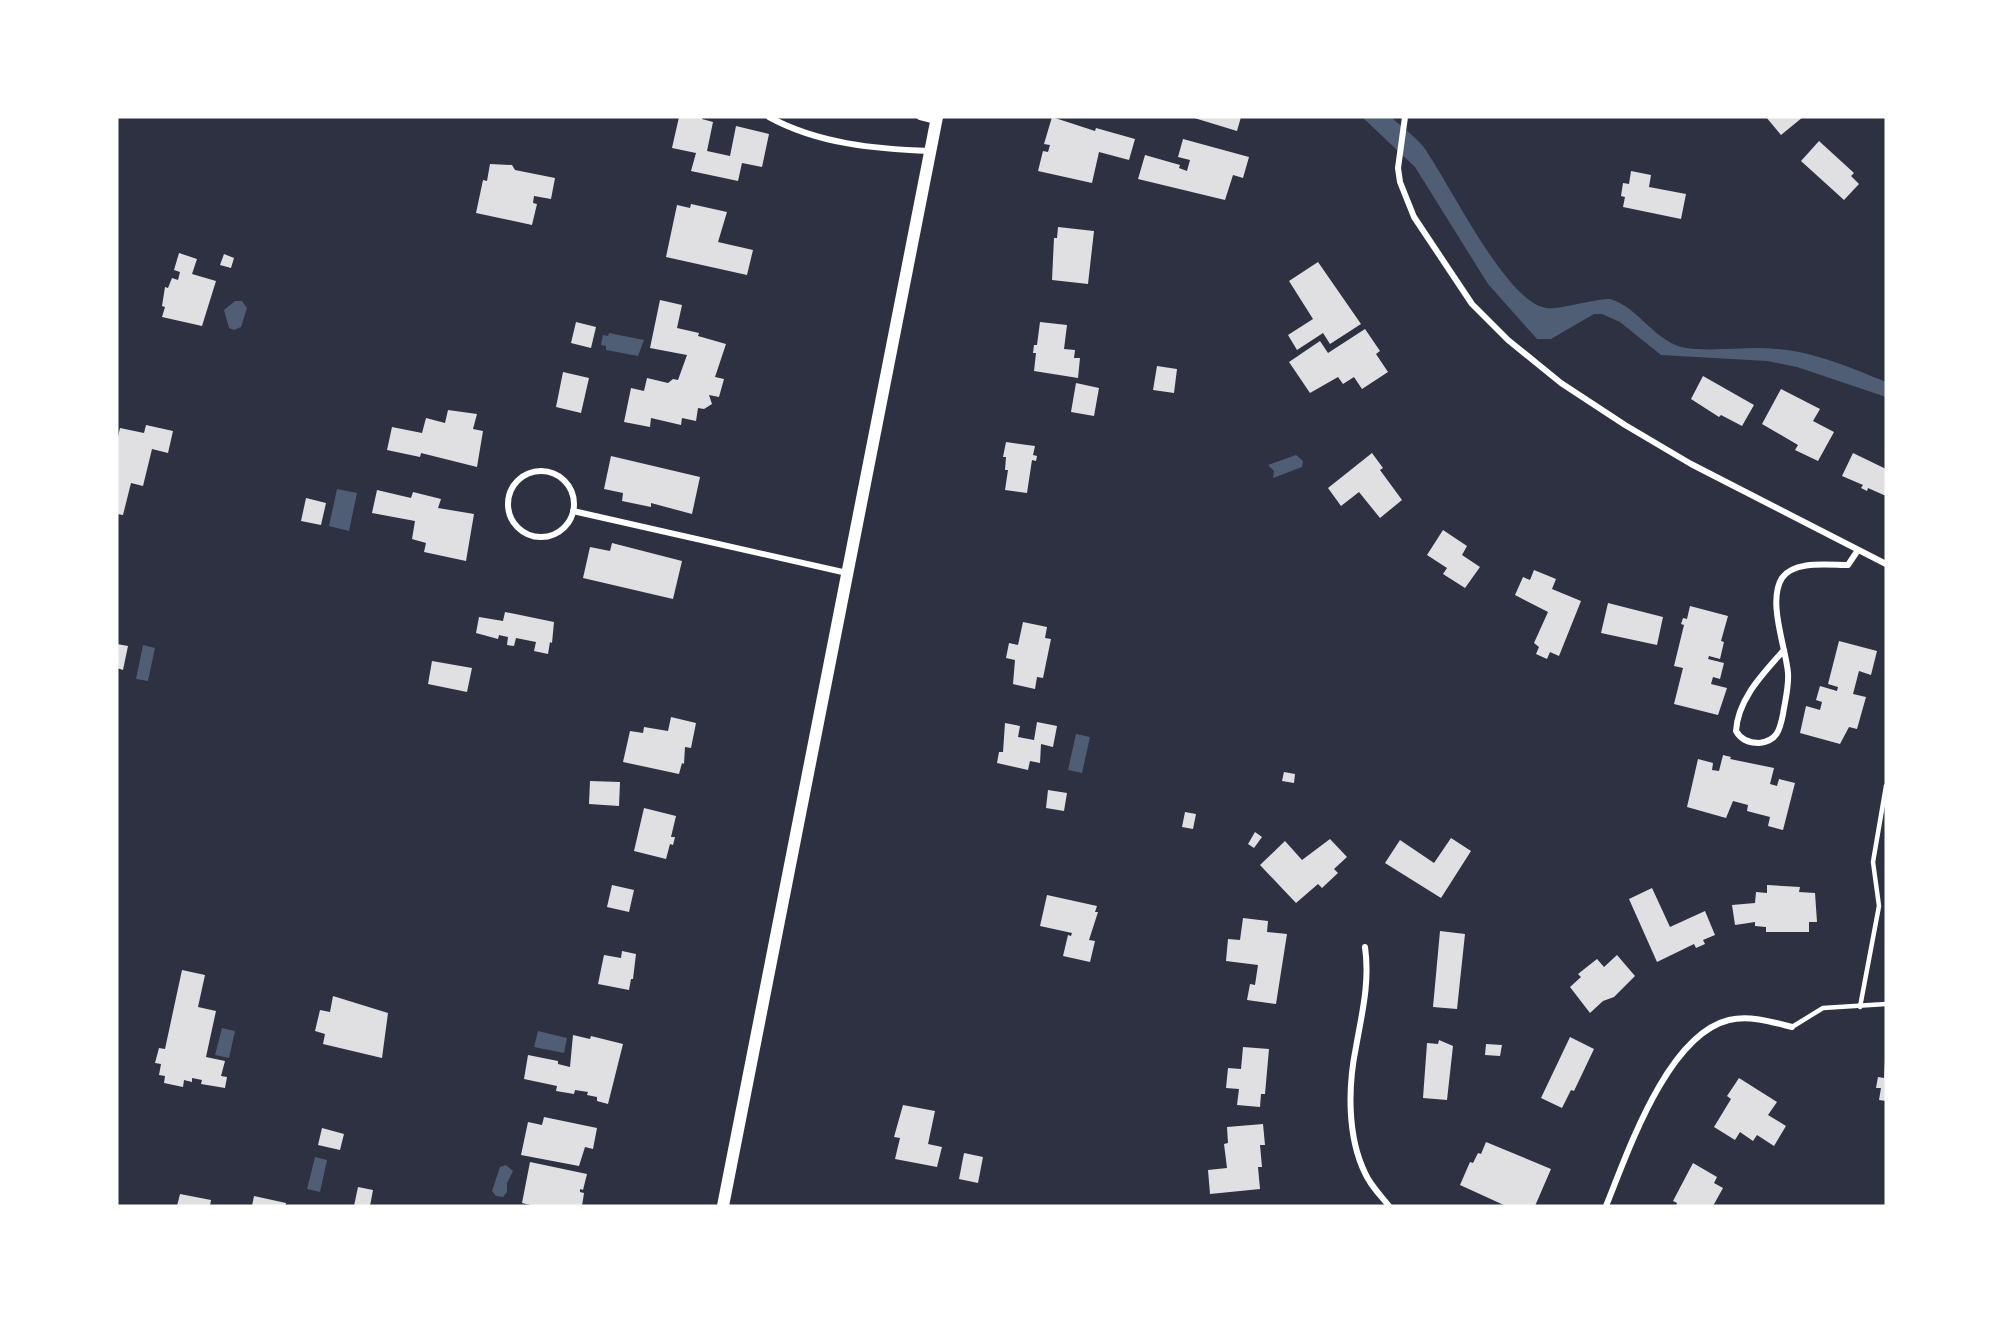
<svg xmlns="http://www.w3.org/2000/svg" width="2003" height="1323" font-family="'Noto Sans',sans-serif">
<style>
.water{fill:#4f5d75}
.building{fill:#e0e0e3}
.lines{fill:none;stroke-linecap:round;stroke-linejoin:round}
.service{stroke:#fff;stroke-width:4.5}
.minor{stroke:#fff;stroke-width:6}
.secondary{stroke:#fff;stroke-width:12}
</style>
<rect width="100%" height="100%" fill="#2d3142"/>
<g class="water">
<path d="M1362,117H1391C1401,126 1413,135 1422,145C1448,179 1505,302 1546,308C1560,310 1592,299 1610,299C1639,307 1655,343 1686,348C1715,352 1747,346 1777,349C1815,352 1851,368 1886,382V397L1797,367L1767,361L1661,355L1620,322L1602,314H1594L1551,339H1537L1488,284L1415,167Z"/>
<path d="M235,301H242L247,308L241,327L234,330L229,328L224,310Z"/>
<path d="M609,333L644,340L638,356L606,350V346L601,345L603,335L608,336Z"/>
<path d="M1296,455L1303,461L1302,467L1273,478L1274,471L1268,465Z"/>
<path d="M337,489L357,493L349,531L329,526Z"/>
<path d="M143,645L155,648L148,681L136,679Z"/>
<path d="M1076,734L1090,737L1082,773L1068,770Z"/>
<path d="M222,1028L235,1031L229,1058L215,1055Z"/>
<path d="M538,1031L567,1038L564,1053L534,1047Z"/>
<path d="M315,1157L327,1160L320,1192L307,1189Z"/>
<path d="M506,1165L513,1171L507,1183V1192L503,1197L496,1196L492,1191L500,1167Z"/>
</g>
<g class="building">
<path d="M679,117H702V119L713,122L707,151L730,156L736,126L769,134L762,167L742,163L738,181L691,171L696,153L672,148Z"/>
<path d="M1052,117L1095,131L1096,128L1135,139L1129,160L1099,152L1092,183L1038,171L1043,151L1048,152L1050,145L1044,144Z"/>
<path d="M1191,117H1241L1237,131Z"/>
<path d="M1766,117H1803L1781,135Z"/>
<path d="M1183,139L1249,157L1243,178L1233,175L1225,200L1138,179L1145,155L1180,165L1179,168L1187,171L1190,160L1178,157Z"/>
<path d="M1819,141L1854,173L1851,176L1859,184L1844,200L1801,161Z"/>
<path d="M490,164L512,165L515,170L555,178L551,199L534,196L533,203L537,204L532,225L476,213L483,180L487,181Z"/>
<path d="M1631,171L1651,175L1649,187L1686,194L1681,219L1623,207L1625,197L1621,196L1623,183L1629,184Z"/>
<path d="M691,204L727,212L718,242L753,250L747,275L666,257L677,205L690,208Z"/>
<path d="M1058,227L1094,231L1088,284L1052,280L1054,238H1057Z"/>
<path d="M179,253L197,259L192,274L216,281L202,326L162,317L165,307L162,306L165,287L168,288L172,278L178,280L180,272L174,270Z"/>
<path d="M224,254L234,258L231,268L220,265Z"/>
<path d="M1318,262L1361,324L1330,344L1323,333L1297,350L1288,335L1313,319L1289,281Z"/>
<path d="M660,300L682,305L677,328L699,333L698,336L726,344L715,377L724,379L719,397L709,395L712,404L704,409L698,408L696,421L682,418L681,425L651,418L650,427L624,422L631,388L644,391L647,378L668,383L673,379L678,380L687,355L650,348Z"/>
<path d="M576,322L596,327L591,348L571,343Z"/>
<path d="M1040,322L1067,325L1064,349L1075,350L1074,358H1080L1078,378L1034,371L1036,353H1033L1034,345H1037Z"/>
<path d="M1365,329L1380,351L1376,354L1388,372L1362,389L1354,377L1343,384L1338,377L1310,393L1289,362L1320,341L1328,353Z"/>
<path d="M1157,366L1177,369L1174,393L1153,390Z"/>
<path d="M563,372L589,378L581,413L556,407Z"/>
<path d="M1703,376L1754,405L1742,426L1721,415L1719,417L1691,399Z"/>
<path d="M1076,383L1099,388L1094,416L1071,412Z"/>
<path d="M1781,389L1820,409L1813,421L1834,432L1818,461L1795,450L1798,445L1762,424Z"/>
<path d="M448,410L477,414L473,429L483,431L477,467L421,453L420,457L387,450L392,427L422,433L426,418L445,423Z"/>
<path d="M146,425L173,431L168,453L152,449L143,486L131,483L123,515L117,514V441L120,428L144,433Z"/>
<path d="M1006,442L1035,446L1033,455L1037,456L1036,461L1032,460L1027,493L1005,490L1008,470H1005L1006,457H1003Z"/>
<path d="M1372,453L1383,468L1380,470L1402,500L1380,518L1359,492L1341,506L1328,488Z"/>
<path d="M1853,453L1886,469V496L1868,488L1867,491L1861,488L1863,485L1842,476Z"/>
<path d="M611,456L700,477L692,514L651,503V507L622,501L623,493L604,489Z"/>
<path d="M377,490L411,498L413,492L441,499L438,508L474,514L466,561L424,552L426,543L412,539L415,521L372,513Z"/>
<path d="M306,498L326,503L321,525L301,521Z"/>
<path d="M1443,530L1467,546L1462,555L1480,567L1465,588L1443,574L1447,568L1427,555Z"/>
<path d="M612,543L682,561L673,599L583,578L590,547L610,551Z"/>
<path d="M1534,570L1556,579L1552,589L1581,601L1559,656L1550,652L1547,659L1536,654L1539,647L1534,643L1548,612L1515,595L1523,577L1530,580Z"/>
<path d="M1608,603L1663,617L1657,645L1601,633Z"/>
<path d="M1690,606L1728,616L1721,641L1724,642L1720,659L1709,656L1708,659L1724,663L1720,679L1713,677L1711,684L1727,688L1718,715L1674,704L1683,668L1674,666L1684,625L1681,624L1683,618L1687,619Z"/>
<path d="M505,612L554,622L552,643L550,642L548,654L534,651L536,642L516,638L514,646L507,645L508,637L499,635L498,639L476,633L479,617L503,621Z"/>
<path d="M1023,622L1047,627L1045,638L1051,639L1043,678L1037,677L1035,689L1013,684L1015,660L1006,658L1009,643L1018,645Z"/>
<path d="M1839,641L1877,651L1871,675L1859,671L1853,694L1866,697L1857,729L1849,727L1840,744L1800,733L1806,706L1820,710L1822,702L1816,700L1820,686L1837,691L1838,687L1828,684Z"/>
<path d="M117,644L128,646L123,670L117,668Z"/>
<path d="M432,661L472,668L467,692L428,684Z"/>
<path d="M671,717L696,723L691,748L685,747L684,764L682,763L679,774L623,762L630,731L643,733L644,727L668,731Z"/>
<path d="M1037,722L1057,726L1053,747L1041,744L1040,763L1030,761L1028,770L997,763L999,752H1003L1005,723L1020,726L1018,737L1034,740Z"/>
<path d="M1723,755L1731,757L1730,759L1774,768L1770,784L1777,786L1779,779L1795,783L1783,830L1768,826L1770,817L1747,811L1748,805L1733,801L1726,818L1687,807L1698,759L1713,763L1712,770L1719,771Z"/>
<path d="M1284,772L1295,774L1294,783L1282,781Z"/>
<path d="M590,781L620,782L619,806L589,804Z"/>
<path d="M1048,790L1067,793L1064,811L1046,808Z"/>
<path d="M644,808L676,816L671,837H675L673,845L670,844L666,859L634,851Z"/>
<path d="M1185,812L1196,814L1193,829L1182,827Z"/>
<path d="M1255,832L1262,837L1254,848L1248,844Z"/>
<path d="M1451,838L1471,851L1441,898L1385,863L1400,840L1434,863Z"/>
<path d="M1330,839L1347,857L1334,869L1338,873L1322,888L1318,884L1296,903L1260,865L1285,841L1302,860Z"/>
<path d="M612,885L634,890L629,912L607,907Z"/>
<path d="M1767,885L1800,887L1799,892L1815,893L1817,922H1809V932H1766V927L1755,926V922L1735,925L1732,905L1755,903L1756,892L1767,893Z"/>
<path d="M1652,888L1670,927L1705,911L1715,935L1703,940L1705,944L1696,948L1694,944L1657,962L1629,899Z"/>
<path d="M1047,895L1097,906L1095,912H1098L1089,940L1095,941L1090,962L1063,956L1068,935L1071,936L1072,933L1040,926Z"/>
<path d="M1243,918L1268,921L1267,932L1287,934L1276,1004L1247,1000L1250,984L1255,985L1258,965L1226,961L1228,939L1240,940Z"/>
<path d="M1440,931L1465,934L1457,1009L1433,1007Z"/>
<path d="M622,951L636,954L633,979H631L629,990L598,984L604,955L621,958Z"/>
<path d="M1617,955L1635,976L1614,997L1603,1001L1590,1013L1570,987L1581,977L1578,974L1597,959L1604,967Z"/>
<path d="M182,970L205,975L198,1007L216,1011L206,1057L225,1061L221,1076L227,1077L225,1088L201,1084L202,1080L192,1078V1082L184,1080L183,1087L164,1083L165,1076L159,1075L161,1064L155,1063L159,1048L165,1049Z"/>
<path d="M333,996L388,1013L382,1058L323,1044L325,1034L315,1031L320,1010L330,1012Z"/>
<path d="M573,1035L590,1039L591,1036L623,1044L608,1104L597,1101V1097L587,1095L588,1092L575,1090L574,1094L556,1091L557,1086L524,1079L528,1055L558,1061V1064L570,1067Z"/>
<path d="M1570,1037L1594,1049L1574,1091L1571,1090L1562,1108L1541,1098Z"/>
<path d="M1439,1040L1453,1046L1447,1100L1423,1098L1427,1043L1438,1044Z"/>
<path d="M1486,1044L1502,1045L1500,1056L1485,1055Z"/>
<path d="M1243,1047L1269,1049L1265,1094H1261L1260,1107L1237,1105L1239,1089L1226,1088L1228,1068L1241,1069Z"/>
<path d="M1885,1060H1886V1101L1879,1100L1881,1088H1876L1878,1077L1884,1078Z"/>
<path d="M1739,1078L1777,1102L1768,1115L1786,1126L1774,1146L1757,1135L1753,1141L1740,1132L1735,1140L1714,1127L1731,1099L1727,1096Z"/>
<path d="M903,1105L935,1111L928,1144L942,1147L937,1167L895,1159L900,1138L894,1137Z"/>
<path d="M544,1117L597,1128L593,1149L585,1147L579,1166L521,1155L528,1122L542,1125Z"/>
<path d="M1263,1124L1265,1145H1260L1262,1167H1258L1260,1189L1210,1194L1208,1170L1227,1168L1224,1144L1228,1143L1227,1127Z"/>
<path d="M322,1128L344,1134L340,1150L318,1145Z"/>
<path d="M1486,1142L1551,1169L1535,1206H1506L1460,1185L1470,1162L1473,1163L1478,1153L1481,1154Z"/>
<path d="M964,1153L983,1157L978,1183L959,1179Z"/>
<path d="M530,1162L587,1174L583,1190L580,1189V1192L584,1193L582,1206H535L522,1203Z"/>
<path d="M1693,1163L1717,1177L1714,1183L1723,1188L1713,1206H1676L1677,1203L1673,1201Z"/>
<path d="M358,1187L373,1190L370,1206H354Z"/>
<path d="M180,1194L211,1200L210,1206H177Z"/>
<path d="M254,1196L286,1203L285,1206H252Z"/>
</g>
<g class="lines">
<g class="service">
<path d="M1860,1007L1879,906L1873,862L1886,786"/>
<path d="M1792,1027L1823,1008L1886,1004"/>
</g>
<g class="minor">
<path d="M769,117C818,144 876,149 930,151"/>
<path d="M920,117L936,121"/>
<path d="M1405,117L1398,168L1400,182L1414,217L1472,304L1508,340L1561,383L1625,425L1691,464L1886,564"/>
<circle cx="541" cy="504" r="33"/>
<path d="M573,511L847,573"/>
<path d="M1784,650C1764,673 1738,698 1736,731C1741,740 1749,743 1759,743C1777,741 1780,730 1783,714C1785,701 1789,687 1788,673C1786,648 1767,601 1782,578C1794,560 1829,565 1848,565L1858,550"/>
<path d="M1365,947C1370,982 1362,1013 1356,1047C1348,1086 1347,1136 1365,1173C1370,1185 1381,1196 1389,1206"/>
<path d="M1606,1206C1628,1152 1667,1035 1729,1020C1750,1015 1772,1022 1792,1027"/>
</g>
<path class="secondary" d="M723,1206L937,117"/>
</g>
<rect width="2003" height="1323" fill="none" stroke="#ffffff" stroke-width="237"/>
</svg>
